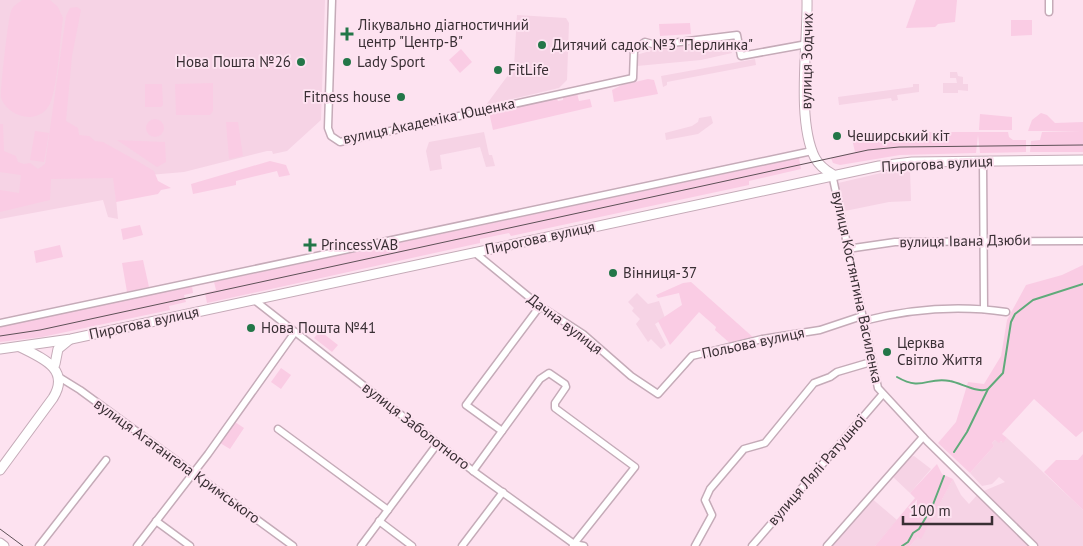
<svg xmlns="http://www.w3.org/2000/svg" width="1083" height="546" font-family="'PT Sans',sans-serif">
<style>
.built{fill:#f6d3e5}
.green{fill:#facce4}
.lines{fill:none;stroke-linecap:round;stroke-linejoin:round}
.stream{stroke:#5faa7a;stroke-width:2}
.minor-casing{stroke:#c5abb8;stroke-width:9}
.major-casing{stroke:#c5abb8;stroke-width:11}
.minor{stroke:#fff;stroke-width:6}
.major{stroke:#fff;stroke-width:9}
.tram{stroke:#5e5157;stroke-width:1}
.poi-dot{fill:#237648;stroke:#fde2f0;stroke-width:2}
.labels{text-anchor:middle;stroke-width:4;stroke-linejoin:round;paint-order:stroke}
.poi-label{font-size:15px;fill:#392f34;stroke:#fde2f0;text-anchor:start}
.street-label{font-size:15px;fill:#392f34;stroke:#fde2f0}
</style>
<rect width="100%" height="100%" fill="#fde2f0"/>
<g class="built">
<path d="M0,0H325L321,120L287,151L273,154L272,151H267L184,172L114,178L118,219L108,217L103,200L0,219Z"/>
<path d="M517,15L566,18L569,23L567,80L559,88L486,105L514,67Z"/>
<path d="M728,39L732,53L701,60L637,66L636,55L650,51V48Z"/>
<path d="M755,59L756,65L667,82V85L663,87L661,76Z"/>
<path d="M950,72H957L958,76L963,77V84H968V91L958,90V93H943V83H957L956,78H950Z"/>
<path d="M913,84H919V92L897,95L898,100L892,101L891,98L839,105L838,97L913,87Z"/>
<path d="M711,116L713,123L698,134L666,140L665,133L692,126L698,122L699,118Z"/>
<path d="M484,132L489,155H492L495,166L486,167L480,147L440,155L442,169L430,171L426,151L429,142Z"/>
<path d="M910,170L911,201L889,202L840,212L834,184L885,172Z"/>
<path d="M637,293L648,304L659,301L665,318L655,324L666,345L661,349L651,339L648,342L636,324L640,319L632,311L634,308L628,302Z"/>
<path d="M1007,438L1083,510V546H910L919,536L921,538L953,479L961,495L969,504L979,493L1005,482L999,477L992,484L982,486L970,473L994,446L992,443L995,440L1003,442Z"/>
<path d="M914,456L931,469L910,493L892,476L910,457Z"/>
<path d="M870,497L897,520L875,546H832L830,542Z"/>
</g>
<g class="green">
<path d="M22,0H50L58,7L63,18C60,41 58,81 51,101C42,126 9,119 1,98C0,91 8,19 11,11C13,6 18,3 22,0Z"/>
<path d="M916,0H957L955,22L938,24L935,27L906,28Z"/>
<path d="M77,7L81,10L72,56L66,121L78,128L79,135L89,136L95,141L103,142L139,162L154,171L158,181L171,188L161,190L158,194L116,202L113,178L51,179L50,200L0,212V190L19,193L21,175L0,172V124H3L4,151L16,156L18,162L24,164L30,163L38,169L45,164L66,16L70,8Z"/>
<path d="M1011,20H1032V35L1011,36Z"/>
<path d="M690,23L691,34L660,36L659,24Z"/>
<path d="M461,49L472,62L460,73L449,60Z"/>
<path d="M648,79L654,80L658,94L614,102L612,90L622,85Z"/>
<path d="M213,83V111L210,115H176L175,84Z"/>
<path d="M145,84H162L163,105L161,107H145Z"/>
<path d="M577,93L579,101L590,99L592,107L493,130L489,112L557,99L558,101L563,100V97Z"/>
<path d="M1041,113L1047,115L1055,123L1083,122V152H1030L1031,141L1040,140L1042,132L1081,131H1028L1032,120Z"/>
<path d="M980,114L1012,117V130H979Z"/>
<circle cx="155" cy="128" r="9"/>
<path d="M226,122H238L243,156L229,159Z"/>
<path d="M35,131L49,133L44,162L30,160Z"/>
<path d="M978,132H1008L1009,137L1013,140H1026V152L980,153L978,135L976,153L900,155L840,165L833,163L831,158L855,152L852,139L893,132Z"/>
<path d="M117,140L165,142L166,162L157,167Z"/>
<path d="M799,158L801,169L749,181V185L511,236L509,233L480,239V243L207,303L205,293L216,290L214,282Z"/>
<path d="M270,161L286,165L290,175L279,177L277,171L236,181V185L193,194L191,184Z"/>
<path d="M140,225L143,235L123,240L121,229Z"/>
<path d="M60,245L63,257L36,263L34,251Z"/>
<path d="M143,260L149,287L127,292L122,263Z"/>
<path d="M1083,265V431L1076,437L1034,399L1002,434L1007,438L1003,443L1001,441L999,443L995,440L992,443L994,446L970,473L938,443L956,422L968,382L984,384L1001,356L1007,320L1026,285L1062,275Z"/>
<path d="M691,282L755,339L732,345L715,330L716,327L699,312L670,345L658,321L682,305L679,293L658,298L656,295L683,283Z"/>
<path d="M192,286L193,293L184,295L186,302L169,306L170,310L42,337L0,342V326Z"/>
<path d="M320,331L338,345L332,352L314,338Z"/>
<path d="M281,368L291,375L281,389L271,382Z"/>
<path d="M235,422L244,428L230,449L220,443Z"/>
<path d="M1083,454V510L1044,472L1056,460H1078Z"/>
<path d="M937,464L942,474L953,479L921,539L918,537L910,546H875L915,498L910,493Z"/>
</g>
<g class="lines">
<g class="stream">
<path d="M897,377C923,392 927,376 950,381C961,383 979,394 988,389"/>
<path d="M954,452L967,432L988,389L1003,373L1011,322L1015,314L1033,300L1083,284"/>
<path d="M902,546L908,542L913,533L919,529L932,507L944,476"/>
</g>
<g class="minor-casing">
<g id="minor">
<path d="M332,0L328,128L331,136L340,142L633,78L634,50L645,42L656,45L737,35L741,56L807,44"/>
<path d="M1049,12V0"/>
<path d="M983,161L984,309"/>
<path d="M832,174L878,388L927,441L1034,546"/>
<path d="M847,249L895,242L1083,241"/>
<path d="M474,252L540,306L583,334L631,376L658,394L692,356L762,339L820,330L862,316"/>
<path d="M253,299L473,471L574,544L584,546"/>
<path d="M863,321C910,309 958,305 1006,312"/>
<path d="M0,323L812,151"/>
<path d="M59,377L80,390L293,546"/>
<path d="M278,429L388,510"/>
<path d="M502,431L466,405L540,306"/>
<path d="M473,471L540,379L549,373L565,384L566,387L555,403V408L635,467L573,545"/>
<path d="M156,521L190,546"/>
<path d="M379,521L412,546"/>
<path d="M39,546L106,460"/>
<path d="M137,546L208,454L295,332"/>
<path d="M361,546L438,443"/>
<path d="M462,546L503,492"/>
<path d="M695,546L712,515L705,500L710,489L744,449L765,443L814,383L830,377L837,372L871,362"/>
<path d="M752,546L882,395"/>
<path d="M827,546L923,437"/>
</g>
</g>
<g class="major-casing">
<g id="major">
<path d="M807,0C808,44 796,120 815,158C819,165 825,170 832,174"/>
<path d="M0,349L71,339L879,166L912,162L1083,160"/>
<path d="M55,364L58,349L69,340"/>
<path d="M0,470L53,398C71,369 42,358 20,347"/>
<path d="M0,543L4,546"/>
</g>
</g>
<use href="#minor" class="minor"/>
<use href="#major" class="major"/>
<g class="tram">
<path d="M0,336L40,330L868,150L899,147L1083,145"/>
<path d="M0,529L23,546"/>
</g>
</g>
<g class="poi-dot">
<path d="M344.5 26.5h5v5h5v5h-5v5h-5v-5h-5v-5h5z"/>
<circle cx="542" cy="45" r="5"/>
<circle cx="301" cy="62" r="5"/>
<circle cx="347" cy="62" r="5"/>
<circle cx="498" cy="70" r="5"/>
<circle cx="401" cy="97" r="5"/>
<circle cx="837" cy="136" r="5"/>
<path d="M307.5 237.5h5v5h5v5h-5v5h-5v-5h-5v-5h5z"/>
<circle cx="613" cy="273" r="5"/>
<circle cx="251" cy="328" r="5"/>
<circle cx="887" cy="352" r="5"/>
</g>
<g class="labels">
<g class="poi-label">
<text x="358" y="30">Лікувально діагностичний<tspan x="358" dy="17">центр "Центр-В"</tspan></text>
<text x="552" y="50">Дитячий садок №3 "Перлинка"</text>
<text x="291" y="67" text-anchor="end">Нова Пошта №26</text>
<text x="357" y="67">Lady Sport</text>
<text x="508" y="75">FitLife</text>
<text x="391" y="102" text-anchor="end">Fitness house</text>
<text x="847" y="141">Чеширський кіт</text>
<text x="321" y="250">PrincessVAB</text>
<text x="623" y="278">Вінниця-37</text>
<text x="261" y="333">Нова Пошта №41</text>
<text x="897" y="348">Церква<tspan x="897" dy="17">Світло Життя</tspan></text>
</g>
<g class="street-label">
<text transform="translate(807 61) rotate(-89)" y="5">вулиця Зодчих</text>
<text transform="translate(429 121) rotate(-12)" y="5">вулиця Академіка Ющенка</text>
<text transform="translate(937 164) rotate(-3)" y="5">Пирогова вулиця</text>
<text transform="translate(540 238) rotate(-12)" y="5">Пирогова вулиця</text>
<text transform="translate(965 241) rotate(-1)" y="5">вулиця Івана Дзюби</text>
<text transform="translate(857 287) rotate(78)" y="5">вулиця Костянтина Василенка</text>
<text transform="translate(144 323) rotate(-12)" y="5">Пирогова вулиця</text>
<text transform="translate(565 324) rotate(37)" y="5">Дачна вулиця</text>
<text transform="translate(753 343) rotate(-12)" y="5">Польова вулиця</text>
<text transform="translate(416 426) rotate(38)" y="5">вулиця Заболотного</text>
<text transform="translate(177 461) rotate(36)" y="5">вулиця Агатангела Кримського</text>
<text transform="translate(817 470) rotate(-49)" y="5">вулиця Лялі Ратушної</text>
</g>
</g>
<path d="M903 516v8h89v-8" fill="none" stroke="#392f34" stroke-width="2.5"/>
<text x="910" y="516" font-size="15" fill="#392f34" stroke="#fde2f0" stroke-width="4" paint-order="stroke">100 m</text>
</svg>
